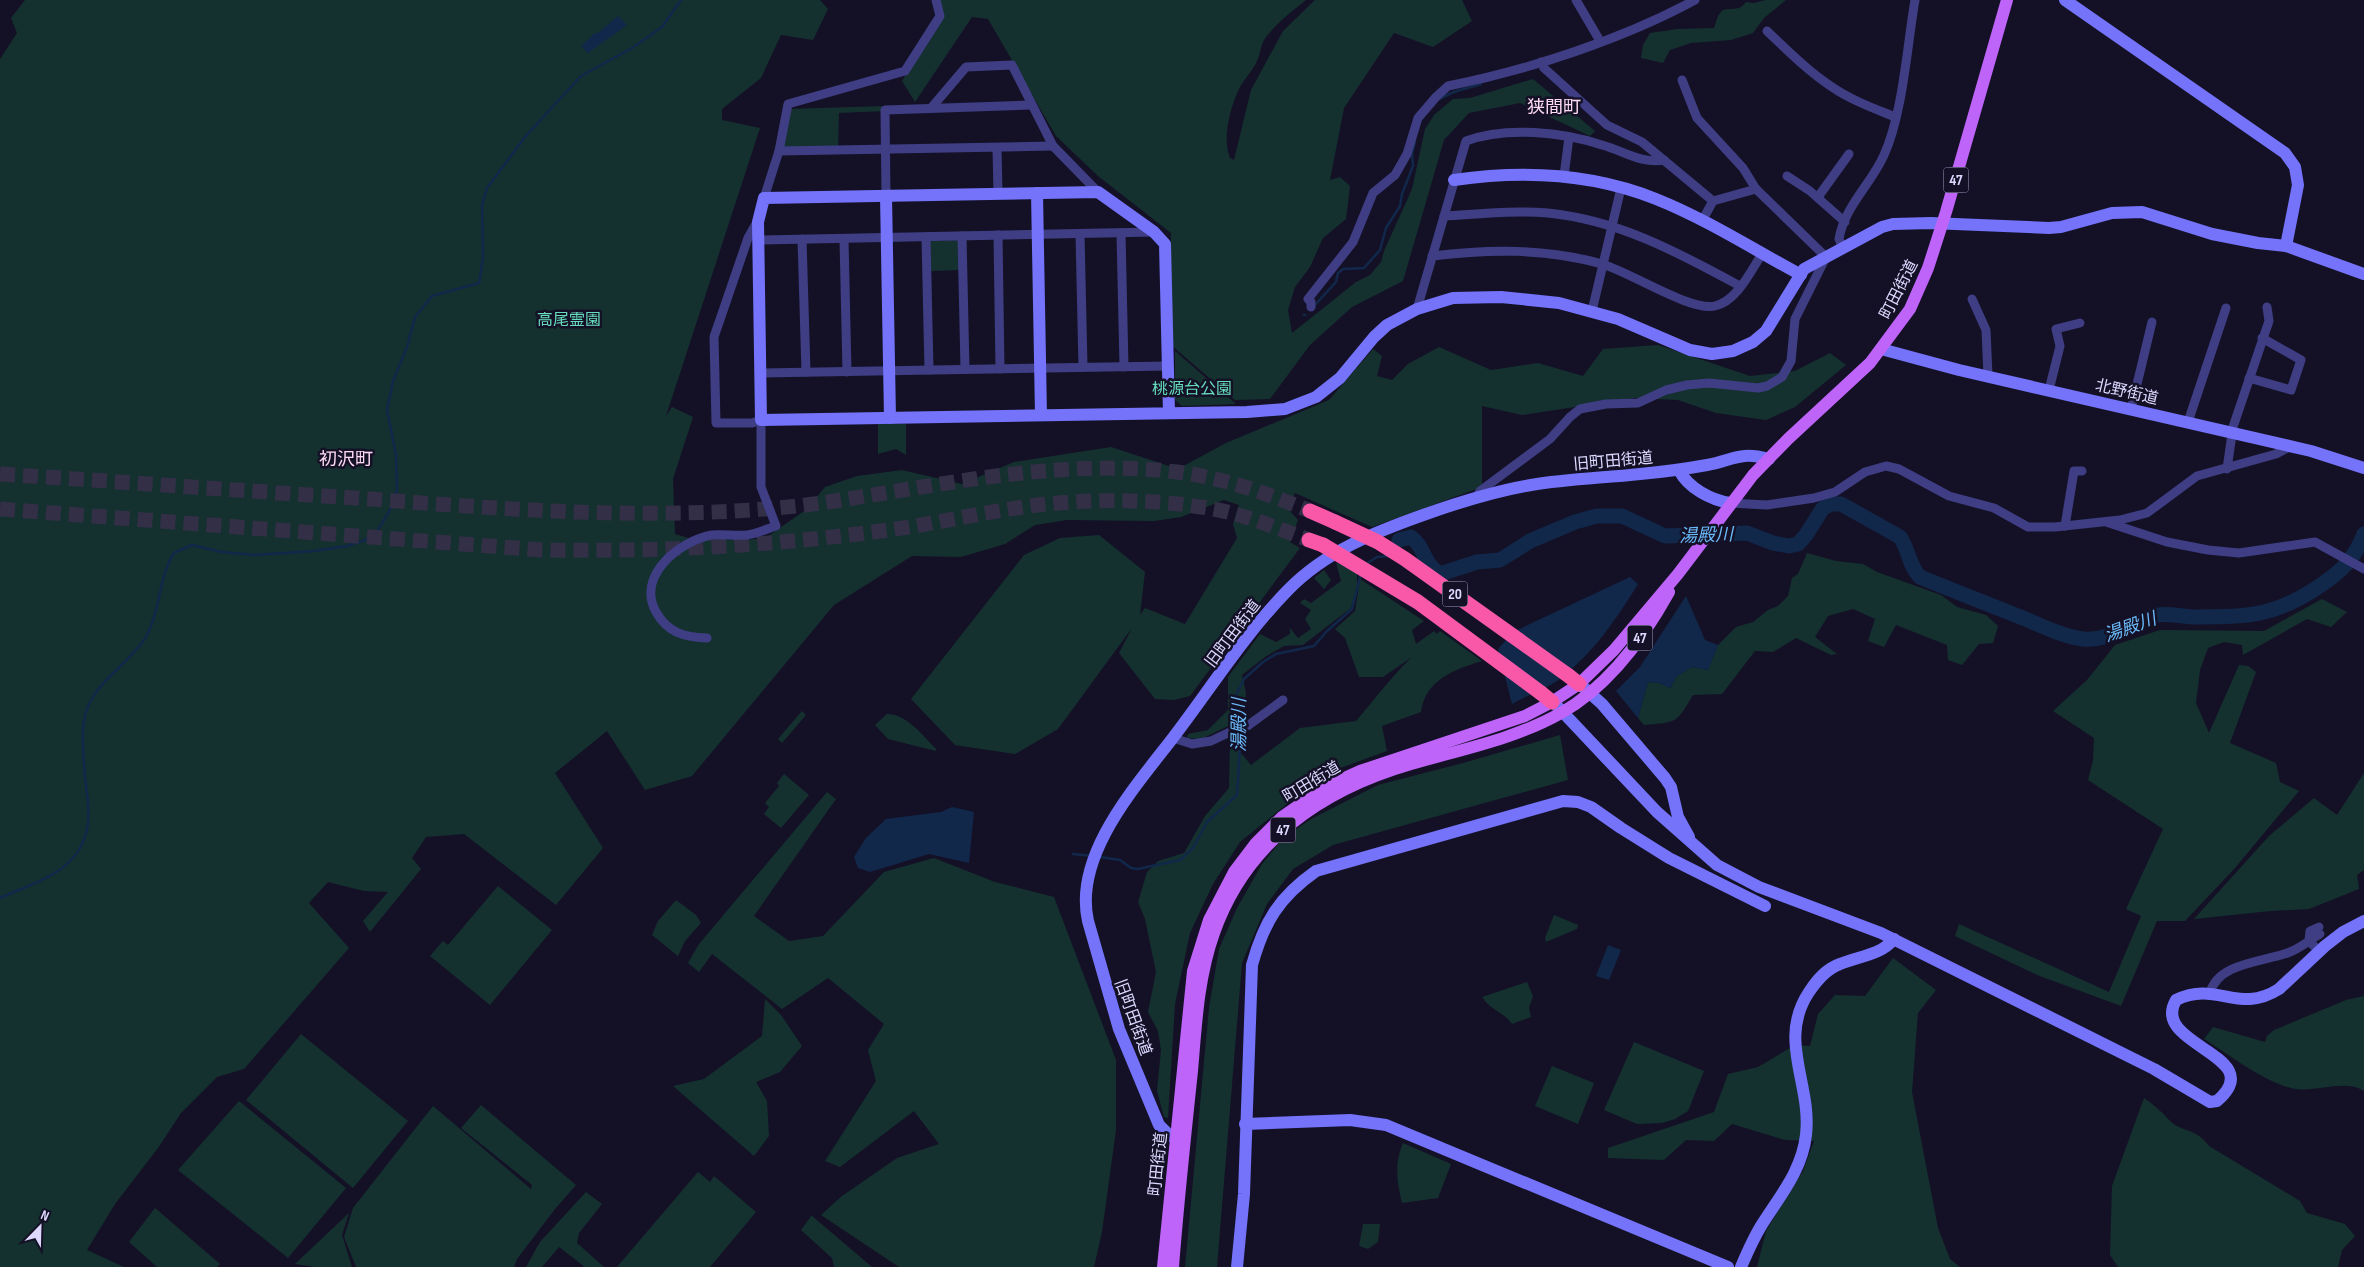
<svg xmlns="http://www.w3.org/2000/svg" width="2364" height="1267" font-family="'Sofia Sans Condensed','Noto Sans JP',sans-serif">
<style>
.green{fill:#14312f}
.water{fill:#11284b}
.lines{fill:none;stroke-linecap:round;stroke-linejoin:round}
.stream{stroke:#11284b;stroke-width:2.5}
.river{stroke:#11284b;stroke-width:15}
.highway-tunnel{stroke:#322f47;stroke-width:15;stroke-dasharray:15 8;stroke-linecap:butt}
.street{stroke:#3f3e84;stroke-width:9}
.secondary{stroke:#7473fa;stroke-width:12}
.primary{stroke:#be64f9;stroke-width:12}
.highway{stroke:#f958a9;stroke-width:15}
.highway-bridge{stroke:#f958a9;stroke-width:15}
.labels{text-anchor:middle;stroke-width:5;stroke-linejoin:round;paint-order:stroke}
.shield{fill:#141127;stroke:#a09cbe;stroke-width:1}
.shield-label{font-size:15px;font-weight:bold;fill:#dcd8fe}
.street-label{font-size:16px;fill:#dcd8fe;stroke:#141127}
.park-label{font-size:16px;fill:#66dcbc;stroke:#141127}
.neighbourhood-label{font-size:18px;fill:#fedaf2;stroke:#141127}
.water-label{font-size:18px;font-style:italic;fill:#6bbaf9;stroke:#141127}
</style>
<rect width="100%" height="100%" fill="#141127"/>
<g class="green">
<path d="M25,0H820L828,9L813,40L781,35L761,78L722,109V120L760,128L666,416L672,407L693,417L673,479L675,534L695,540L764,539L807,509L825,487L857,476L902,470L962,484L1014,462L1111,447L1178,469L1226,443L1329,400L1373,349L1382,356L1377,376L1392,380L1408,364L1439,347L1491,370L1538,363L1583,376L1603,349L1658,345L1750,376L1795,371L1830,353L1846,365L1795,407L1766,420L1716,413L1678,400L1634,398L1522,415L1482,406V487L1372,527L1295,493L1288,509L1298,520L1290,542L1300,548L1190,696L1174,700L1155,699L1119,653L1132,628L1058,729L1015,754L955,745L911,699L1024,555L1060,538L1099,535L1145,572L1140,615L1145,608L1185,624L1237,538L1233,524L1239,505L1224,500L1181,517L1154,521L1067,520L1035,525L1005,544L961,557L912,556L834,605L692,776L645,790L607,731L555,773L603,848L556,905L464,834L426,837L412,858L421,869L370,932L363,921L388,892L364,891L328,882L309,903L349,948L244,1069L217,1077L181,1113L158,1148L115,1204L87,1250L124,1267H0V59L17,33L11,18Z"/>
<path d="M938,0H1306C1292,11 1278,22 1266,37C1260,45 1261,53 1257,61C1252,72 1243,80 1238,91C1230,109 1222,139 1230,158L1234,160L1251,90L1283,31L1315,0H1462L1472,21L1433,47L1394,33L1344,108L1330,180L1340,177L1350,186L1346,219L1323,238L1310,267L1295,287L1288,310L1292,333L1356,282L1370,275L1381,262L1384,251L1412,189L1425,129L1434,115L1453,99L1470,98L1533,79L1595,131L1590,136L1520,103L1469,113L1444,140L1403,281L1352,307L1310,345L1270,399L1235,400L1171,345V233L1098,176L1056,136L988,19L972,17L915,102L902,81L942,16Z"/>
<path d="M1766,0H1786L1764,18L1753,33L1731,40L1691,43L1670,50L1663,63L1641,58L1643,45L1650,33L1677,29L1714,28C1716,23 1717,16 1721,12C1727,5 1738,14 1746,2L1754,3Z"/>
<path d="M885,106V111L839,113L838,150L779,151L788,109Z"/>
<path d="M960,240L961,270L931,271L930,241Z"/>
<path d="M1175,351L1236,404L1182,406L1175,400Z"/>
<path d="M878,424H906V455L896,449L878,454Z"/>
<path d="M1807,553L1836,561L1863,564L1877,572L1941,595L1957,607L1986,615L1998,626L1993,643L1979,644L1962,665L1948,660L1947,645L1896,625L1884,647L1868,641L1875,619L1853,609L1828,616L1815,637L1837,654L1831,655L1796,638L1773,652L1755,651L1722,694L1693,695C1676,724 1677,722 1644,725L1638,718L1648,682L1659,683L1670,688L1677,676L1692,667L1708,670L1718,645L1736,627L1753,622L1768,610L1778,606L1788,596L1792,578L1798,574Z"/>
<path d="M1336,563L1352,567L1357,573V587L1351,608L1303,645L1284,646L1265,657L1242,675L1246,693L1243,719L1201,739L1187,738L1188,734L1208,730L1228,710V677L1260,634L1276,642L1290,634V628L1298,638L1311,629L1305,619L1311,610L1300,603L1304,599L1311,603L1341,581Z"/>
<path d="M1324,570L1331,580L1324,589L1314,578Z"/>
<path d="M1360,579L1424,621L1412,630L1416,644L1434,631L1437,634L1440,631L1482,661C1455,669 1425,680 1421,712L1382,726L1387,751L1324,774L1240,842L1213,884L1190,933L1175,1004L1168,1118L1164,1117L1157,1091L1161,1050L1158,1031L1148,1012L1156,972L1145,919L1138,902L1147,872L1158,861L1184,853L1205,816L1229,788L1230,740L1251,765L1300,728L1356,721C1375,699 1391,677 1412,657L1383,677H1359L1345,638L1335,629L1355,611Z"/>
<path d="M2322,599L2347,612L2331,627L2307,619L2243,655L2242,645L2224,642L2208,648L2200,670L2196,703L2209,733L2239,665L2248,666L2256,672L2230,743L2276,763L2280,782L2299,791L2235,868L2185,921H2157L2121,1006L2037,975L1955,936L1959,924L2109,992L2141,916L2126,909L2163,829L2088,780L2093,761L2094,738L2053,711L2087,680L2115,645L2160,630L2264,631Z"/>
<path d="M802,711L806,715L782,743L778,739Z"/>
<path d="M887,714C907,714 923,736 936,749V751L888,739L875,725Z"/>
<path d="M1560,735L1568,780L1333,845L1293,869L1267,904L1242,963L1217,1267H1185L1209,1008L1219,949L1237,908L1262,864L1284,837L1313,818L1378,785L1463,763Z"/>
<path d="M2364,773V870L2357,875L2359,889L2309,909L2270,911L2194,919L2269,836L2314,798L2337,815Z"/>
<path d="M784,774L809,795L781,828L764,814L769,807L765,803L779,786L777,783Z"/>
<path d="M827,792L836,799L754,916L789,941L823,936L884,872L934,858L995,882L1054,897L1116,1060V1130L1102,1232L1094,1267H899L821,1215L842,1196L897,1158L939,1144L914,1111L840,1167L825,1161L876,1081L868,1050L884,1024L828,978L782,1009L712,954L699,972L688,963L699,944Z"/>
<path d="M498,886L552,930L490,1005L430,956L443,941L448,945Z"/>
<path d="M676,900L696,915L701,923L685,941L678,956L652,935L658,921Z"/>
<path d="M1554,915L1578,925L1577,929L1546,942L1545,938Z"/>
<path d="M1893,958L1936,990L1918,1013L1912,1092L1938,1228L1950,1259L1960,1267H1757L1766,1231L1803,1171L1814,1141L1785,1140L1732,1124L1714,1141L1686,1140L1664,1160L1608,1158V1148L1714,1112L1728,1074L1758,1067L1795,1045L1810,1046L1818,1014L1835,995L1865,996Z"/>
<path d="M1527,982L1533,996L1529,1008L1531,1017L1512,1024C1504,1012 1490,1010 1482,997Z"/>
<path d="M2364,996V1091C2345,1079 2318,1092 2296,1089C2266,1084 2230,1055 2204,1039L2213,1027L2265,1042L2267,1036L2274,1030L2346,1000Z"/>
<path d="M765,999L781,1015L802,1046L780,1072L756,1082L767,1101L769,1136L754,1156L673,1086L704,1079L762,1036Z"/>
<path d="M301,1034L408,1121L353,1188L246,1100Z"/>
<path d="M1634,1042L1704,1071L1688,1111L1675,1119L1662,1123L1637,1124L1604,1110Z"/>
<path d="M1552,1066L1594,1083L1578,1124L1535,1106Z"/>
<path d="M2144,1098C2154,1105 2162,1112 2170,1121C2183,1133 2195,1127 2209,1146L2300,1201L2307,1213L2345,1224L2355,1236L2342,1250L2338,1267H2118L2110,1255L2112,1186Z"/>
<path d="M239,1101L346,1188L288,1258L178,1170Z"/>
<path d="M481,1105L576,1185L555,1209L517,1259L514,1267H356L344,1237L353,1208L433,1106L531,1189L532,1185L461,1128Z"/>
<path d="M1403,1143L1451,1164L1438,1198L1402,1203C1397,1182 1394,1164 1403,1143Z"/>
<path d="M698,1172L710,1182L714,1176L756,1212L710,1267H617Z"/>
<path d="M586,1192L602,1204L579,1233L577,1243L604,1267H585L559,1247L542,1267H526L540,1242Z"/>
<path d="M155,1208L220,1264L217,1267H157L129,1242Z"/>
<path d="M349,1213L342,1235L352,1267H315L295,1264Z"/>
<path d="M812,1215V1216L872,1267H834L832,1258L801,1230Z"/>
<path d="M1363,1224H1380L1378,1242L1368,1249L1359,1246Z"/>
</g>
<g class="water">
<path d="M618,16L627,25L588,53L581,46L595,33H598Z"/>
<path d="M1630,577L1638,584C1615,621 1592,655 1557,681C1543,690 1526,696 1512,704L1498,649L1513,632Z"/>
<path d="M1686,596L1705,640L1718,645L1708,670L1692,667L1677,676L1670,688L1659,683L1648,682L1638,718L1616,691L1640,667Z"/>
<path d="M952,807L974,812L969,863L929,854L870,872L858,868L854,857L866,838L886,819L941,812Z"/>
<path d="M1608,945L1621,950L1609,980L1596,976Z"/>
</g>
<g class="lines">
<g class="stream">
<path d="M1440,99C1455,89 1464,90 1481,84"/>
<path d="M1314,306L1336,282L1338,273L1343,269L1364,268L1380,250L1386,228L1400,206L1402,194L1413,166L1412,154L1415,142"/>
<path d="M1304,315H1305"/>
<path d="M1394,548L1399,540"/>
<path d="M1366,564L1377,557L1388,556"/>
<path d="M1241,725V714L1236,695L1244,679L1263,662L1276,654L1314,646L1327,631L1352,609L1361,573"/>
<path d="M1073,854L1092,856"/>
<path d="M1100,857L1120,860L1131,868L1138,869L1180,860L1193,848L1207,822L1237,795L1241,731"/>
<path d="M0,898C33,883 76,873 86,833C92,813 85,786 84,765C83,748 81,728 86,712C95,681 131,663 147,635C161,609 158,578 174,553L192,545L222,552L255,555L314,551L347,546L365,540L378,530L391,508L397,490L396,455L387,410L393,381L407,347L415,317L432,296L479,283L483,258L482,205L487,188L525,137L581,76L632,48L662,27L681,0"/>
</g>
<path class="river" d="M1399,540L1411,537C1425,547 1423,564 1440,574L1477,562L1500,560L1530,541L1575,522L1597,516H1622L1665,536L1747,533L1773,543L1789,546L1798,544L1806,535L1823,508L1832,504H1841L1900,537C1909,550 1909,566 1920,577C1954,591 1988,604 2023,618C2042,626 2062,636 2083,639C2113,642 2131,620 2158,615C2169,613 2184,617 2196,617C2249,617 2276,616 2321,585C2342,571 2355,558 2364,534"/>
<g class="highway-tunnel">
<path d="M0,474C124,482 247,491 371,499C474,507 578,515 682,513C730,512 780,509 828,502C942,485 1060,458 1177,472C1224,478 1266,493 1310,511"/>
<path d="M0,509L542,550C656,552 768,546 881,531C928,525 975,514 1023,507C1082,499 1143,498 1201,507C1239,512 1274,527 1309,540"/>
</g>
<g class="street">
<path d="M1576,0L1600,41"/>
<path d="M1767,31C1788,51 1808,71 1832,87C1851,100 1873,108 1895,117"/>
<path d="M1541,62L1544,68L1607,125L1642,142L1713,201L1756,189"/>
<path d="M932,107L966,67L1012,65L1053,146L1098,192"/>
<path d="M997,148L998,194"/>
<path d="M779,151L1053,146"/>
<path d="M1564,176L1569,137"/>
<path d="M1787,176L1810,191L1845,222"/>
<path d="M886,196L885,110L1031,105"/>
<path d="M1818,197L1849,154"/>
<path d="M764,198L779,151L788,104L905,71L940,16L936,0"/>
<path d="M1444,216C1479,214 1513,210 1548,213C1619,220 1679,253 1740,286"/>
<path d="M1702,221L1713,201"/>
<path d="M1121,233L1124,367"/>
<path d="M1080,234L1083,367"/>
<path d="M998,235L1000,369"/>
<path d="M962,236L965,369"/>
<path d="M926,237L929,370"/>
<path d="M802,239L806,372"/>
<path d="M844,239L847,372"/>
<path d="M758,240L1154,232"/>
<path d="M1843,248L1839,239C1844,207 1872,183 1884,155C1903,113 1907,46 1915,0"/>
<path d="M1432,256C1489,249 1546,248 1602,264C1630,272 1691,312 1715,306C1737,301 1750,272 1762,254"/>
<path d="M1972,299L1986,330L1988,376"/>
<path d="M1311,307V302L1308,299L1353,242L1373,193L1395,175L1407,154L1418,118L1436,97L1448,86C1529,70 1623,39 1695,0"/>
<path d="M1417,309L1466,141C1506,126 1563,132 1602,145C1624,151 1641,164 1664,160"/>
<path d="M1592,311L1621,188"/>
<path d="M760,373L1168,366"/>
<path d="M2249,378L2291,390L2301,360L2262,338"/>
<path d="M2049,390L2060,346L2056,329L2080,323"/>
<path d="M2131,409L2152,322"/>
<path d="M2188,422L2226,308"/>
<path d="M2227,469L2233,427L2269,321L2267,307"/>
<path d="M1476,498L1480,491L1550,439L1570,417L1580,409L1606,404L1638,403L1666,390L1687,385L1709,383L1758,388L1767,386L1782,377L1791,361L1795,319L1826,257L1756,189L1743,168L1697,118L1682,80"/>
<path d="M1730,503L1767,505L1814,498L1835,492L1865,472L1886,466L1899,469L1949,496L1994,508L2028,527H2055L2120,520L2147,513L2197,476L2276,454L2291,446"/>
<path d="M2106,522L2167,542L2208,550L2239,553L2315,542L2364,569"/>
<path d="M2065,526L2074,471H2082"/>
<path d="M707,638C684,637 668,633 656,612C636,576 679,541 712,535C723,534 735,536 747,535C756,534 767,529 776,526L761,487V420L752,423H716L714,337L748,238L757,222"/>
<path d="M1173,738L1192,744L1211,741L1230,732L1246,727L1283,700"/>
<path d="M2319,951L2309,941L2310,931L2319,927"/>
<path d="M2210,993C2218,962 2265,962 2290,952C2300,948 2310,940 2320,934"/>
</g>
<g class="secondary">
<path d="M2065,0L2285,153L2295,167L2298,185L2286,246"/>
<path d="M1454,180C1523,170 1591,173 1656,199C1706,219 1753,249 1801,275"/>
<path d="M1037,193L1041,415"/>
<path d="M886,196L890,418"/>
<path d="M1881,349L1959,370L2311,451L2364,468"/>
<path d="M1169,413L1165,244L1154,232L1098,192L764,198L758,222L761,420L1247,412L1285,409L1316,397L1340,378L1374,337L1387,325L1417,309L1453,298L1501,297L1559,303L1618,319L1690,350L1712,354L1733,351L1753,342L1766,331L1804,269L1882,227L1893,224L1931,223L2049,228L2061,227L2112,213L2142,212L2212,234L2258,243L2286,246L2364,274"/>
<path d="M1679,470C1688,488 1711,500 1730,503"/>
<path d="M1583,687L1602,704L1665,778L1671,787L1678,817L1689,837"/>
<path d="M1557,706L1657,812L1717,865L1759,887L1881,933L2154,1069L2210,1102L2217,1101C2271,1055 2149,1046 2176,1000C2217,980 2238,1015 2279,989L2325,946L2343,932L2364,921"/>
<path d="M1245,1124L1350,1120L1386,1125L1728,1267"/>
<path d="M1184,1144L1168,1134L1159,1125L1119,1029L1088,921C1074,859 1129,794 1165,748C1206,696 1241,638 1288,590C1326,551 1375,532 1426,514C1460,502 1495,491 1531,485C1567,479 1603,478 1640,474C1662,472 1685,469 1707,465C1734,460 1739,451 1769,459"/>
<path d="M1237,1267L1244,1194L1252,965C1264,922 1279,897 1316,871L1563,801L1578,802L1591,807L1621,828L1669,858L1765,906"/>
<path d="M1741,1267C1747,1253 1753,1239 1761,1226C1779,1197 1802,1171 1806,1135C1812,1084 1777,1040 1809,992C1817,980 1826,969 1840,964C1858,956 1880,956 1894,939"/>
</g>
<g class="primary">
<path d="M1163,1267L1193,971L1209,920L1234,872L1256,843L1282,817L1327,786L1360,771L1525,716L1552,702L1579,684L1614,650L1678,574L1753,475L1788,439L1870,363L1910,309L1928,268L1946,212L2007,0"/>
<path d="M1173,1267C1178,1202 1185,1137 1192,1071C1196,1025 1198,978 1214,933C1246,842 1321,790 1411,764C1463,749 1515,739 1561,713C1609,686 1643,639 1669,592"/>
</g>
<g class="highway">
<path d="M1310,511L1335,522"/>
<path d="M1309,540L1323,545"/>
<path d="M1569,676L1579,684"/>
<path d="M1541,693L1552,702"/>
</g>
<g class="highway-bridge">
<path d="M1335,522L1378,542L1405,559L1569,676"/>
<path d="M1323,545L1418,602L1541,693"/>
</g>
</g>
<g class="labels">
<g class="shield">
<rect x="1943.5" y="167.5" width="25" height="25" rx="4"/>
<rect x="1442.5" y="581.5" width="25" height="25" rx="4"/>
<rect x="1627.5" y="625.5" width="25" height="25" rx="4"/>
<rect x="1270.5" y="817.5" width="25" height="25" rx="4"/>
</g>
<g class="shield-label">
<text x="1956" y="185">47</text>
<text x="1455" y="599">20</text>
<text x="1640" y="643">47</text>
<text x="1283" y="835">47</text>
</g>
<g class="street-label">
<text transform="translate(1898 289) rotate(-63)" y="6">町田街道</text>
<text transform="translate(2127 391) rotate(13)" y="6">北野街道</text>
<text transform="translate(1613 460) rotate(-5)" y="6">旧町田街道</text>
<text transform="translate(1232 633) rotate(-53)" y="6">旧町田街道</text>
<text transform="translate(1311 781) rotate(-31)" y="6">町田街道</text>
<text transform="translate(1134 1017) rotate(70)" y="6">旧町田街道</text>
<text transform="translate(1157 1164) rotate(-84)" y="6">町田街道</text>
</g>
<g class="park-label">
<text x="569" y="325">高尾霊園</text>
<text x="1192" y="394">桃源台公園</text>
</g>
<g class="neighbourhood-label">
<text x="1554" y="113">狭間町</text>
<text x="346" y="465">初沢町</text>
</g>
<g class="water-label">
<text transform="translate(1706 535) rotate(-2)" y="6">湯殿川</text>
<text transform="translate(2130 627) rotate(-20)" y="6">湯殿川</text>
<text transform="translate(1239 725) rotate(-90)" y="6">湯殿川</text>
</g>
</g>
<g transform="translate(40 1227) rotate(23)" stroke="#141127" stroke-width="4" paint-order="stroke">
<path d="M0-4L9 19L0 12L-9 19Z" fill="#dcd8fe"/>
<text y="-8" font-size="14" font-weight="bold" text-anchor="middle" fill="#dcd8fe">N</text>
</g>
</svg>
